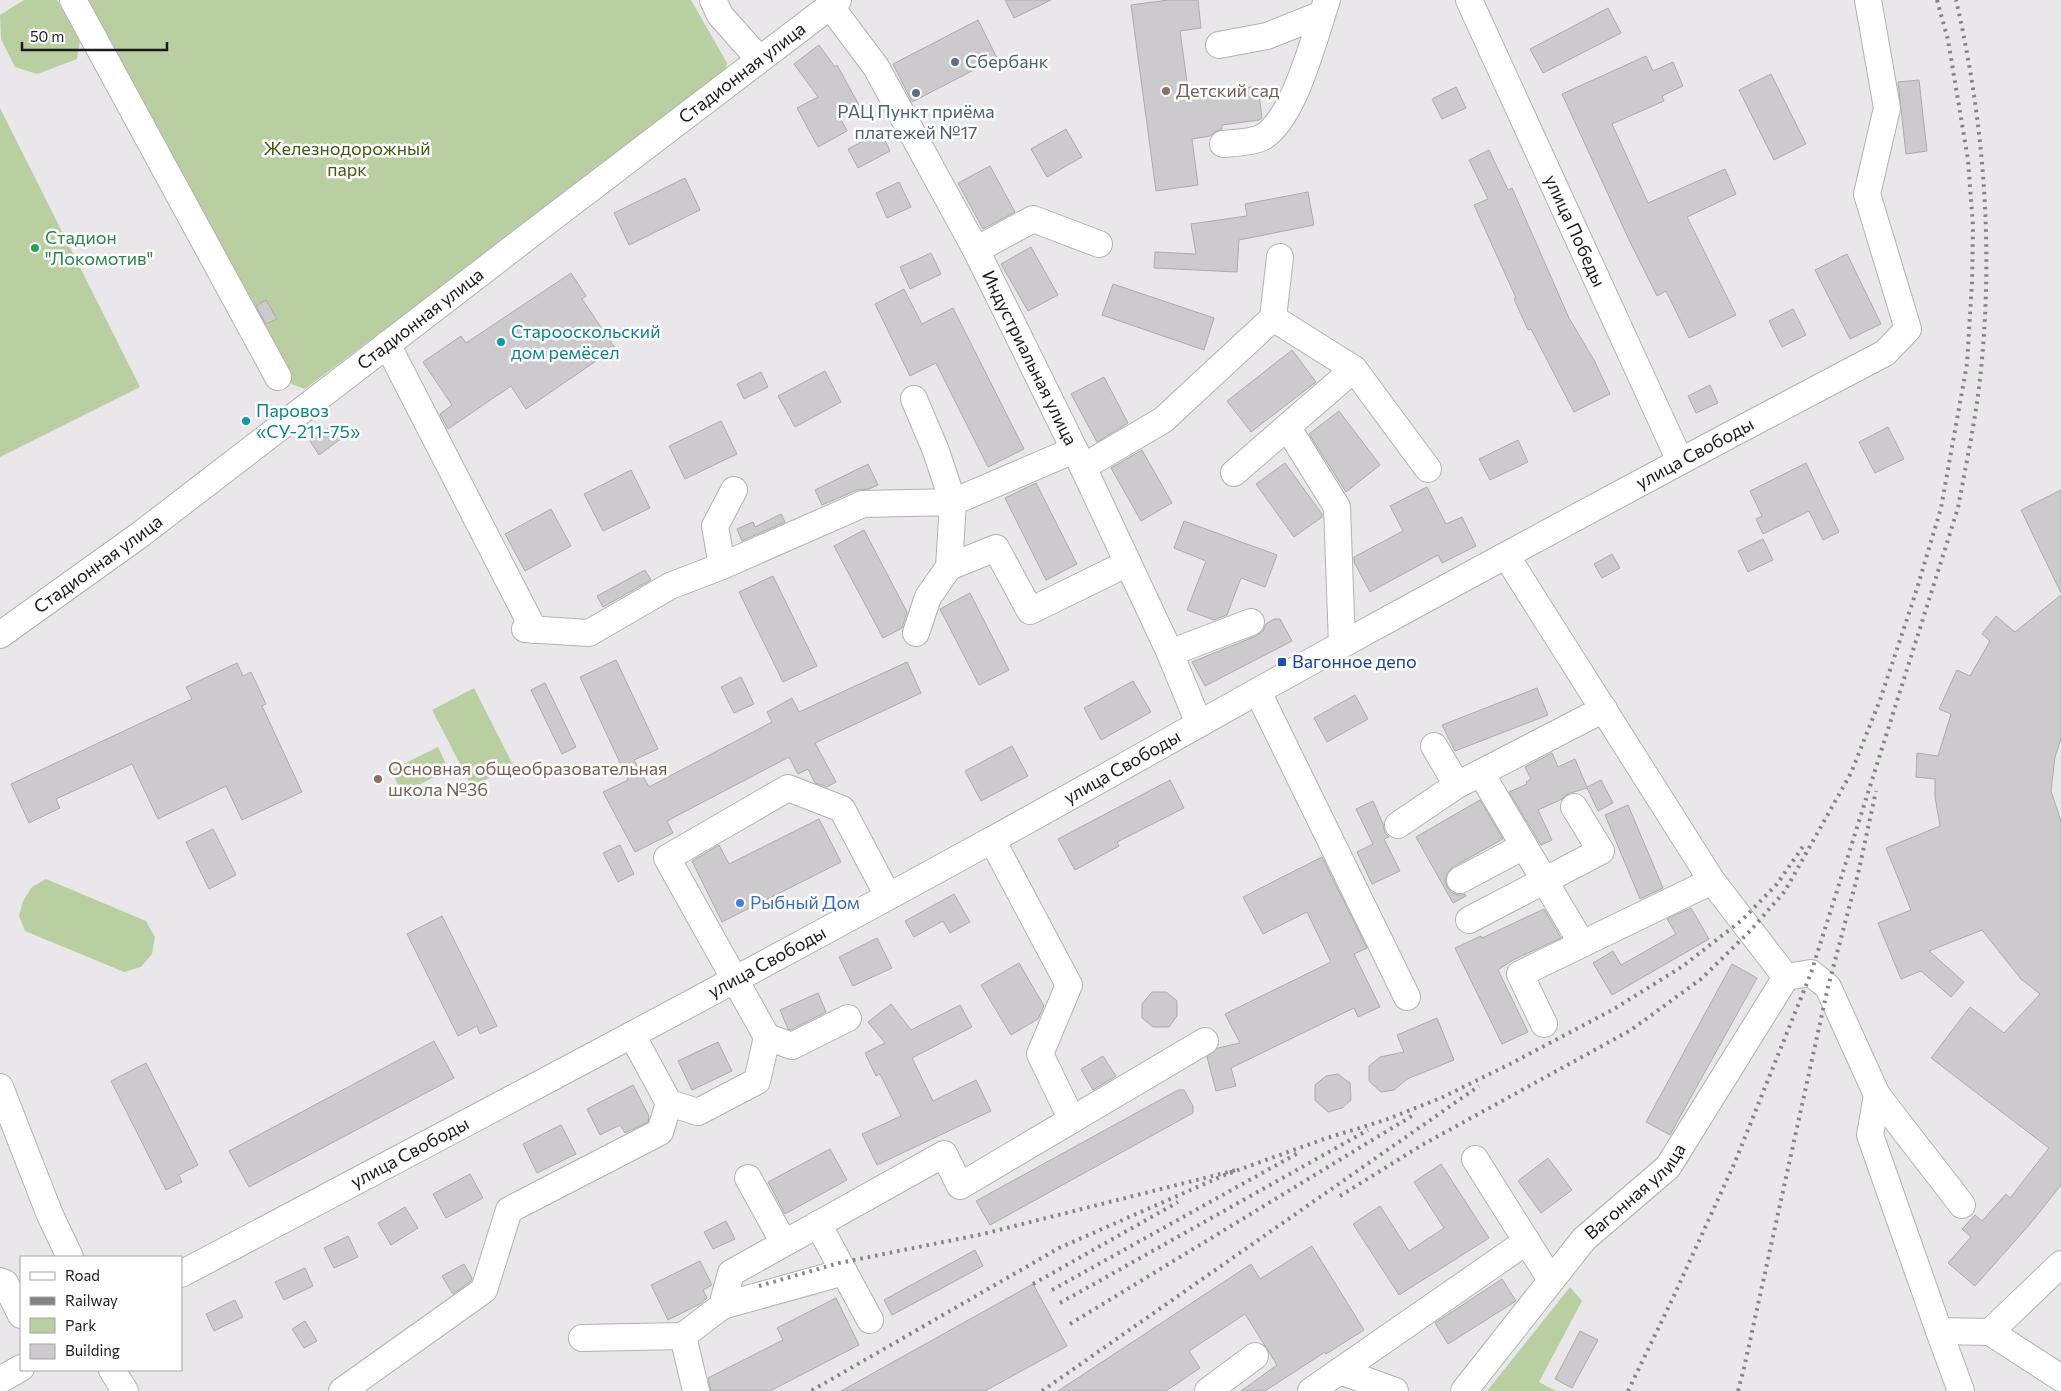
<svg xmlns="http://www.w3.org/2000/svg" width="2061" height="1391" font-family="Commissioner,sans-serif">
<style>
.green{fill:#b9cfa1}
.building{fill:#cdcace;stroke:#adaaae}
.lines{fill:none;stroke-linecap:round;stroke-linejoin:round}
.minor-casing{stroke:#b3b0b4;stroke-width:28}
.minor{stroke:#fff;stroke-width:26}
.rail{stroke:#868386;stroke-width:4;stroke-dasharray:2.5 5;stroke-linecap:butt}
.service-dot{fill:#5c6f8a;stroke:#fff;stroke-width:2}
.education-dot{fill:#8d6e63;stroke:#fff;stroke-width:2}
.leisure-dot{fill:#2e9e5b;stroke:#fff;stroke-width:2}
.culture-dot{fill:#0f9aa8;stroke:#fff;stroke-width:2}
.transit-dot{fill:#1a4fb4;stroke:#fff;stroke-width:2}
.shop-dot{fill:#3f7fe0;stroke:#fff;stroke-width:2}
.labels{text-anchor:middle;stroke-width:5;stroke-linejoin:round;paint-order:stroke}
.service-label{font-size:18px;fill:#4e5e75;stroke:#fff;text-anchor:start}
.street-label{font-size:18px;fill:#1b191b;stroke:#fff}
.education-label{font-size:18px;fill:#785e54;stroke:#fff;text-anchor:start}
.park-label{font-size:18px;fill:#3f5a0f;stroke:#fff}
.leisure-label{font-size:18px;fill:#27864d;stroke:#fff;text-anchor:start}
.culture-label{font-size:18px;fill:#0d838f;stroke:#fff;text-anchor:start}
.transit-label{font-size:18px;fill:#164399;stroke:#fff;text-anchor:start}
.shop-label{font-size:18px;fill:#366cbe;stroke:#fff;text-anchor:start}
</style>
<rect width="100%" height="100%" fill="#eae7eb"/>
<g class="green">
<path d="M24,0H57L80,41L77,59L37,74L15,67L1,39L0,15Z"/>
<path d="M79,0H691L727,63L724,74L305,389L291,384Z"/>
<path d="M0,108L140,387L0,457Z"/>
<path d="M474,688L513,765L472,787L432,710Z"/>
<path d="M438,747L449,770L402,793L391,770Z"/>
<path d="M46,879L146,921L155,937L152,954L141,967L124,972L25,931L19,916L23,901L32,887Z"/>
<path d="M1570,1287L1582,1301L1539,1382L1556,1391H1487Z"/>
</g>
<g class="building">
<path d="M1005,0H1051L1014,18Z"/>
<path d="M1168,0H1198L1201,28L1180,31L1189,96L1258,86L1262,118L1259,120L1222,125V129L1215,132L1210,136L1192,139L1198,185L1156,191L1131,5Z"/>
<path d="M1608,8L1621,33L1543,73L1530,49Z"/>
<path d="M978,20L997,58L912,102L893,64Z"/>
<path d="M819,45L835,67L837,65L860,107L840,118L847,131L818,147L797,108L818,97L794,64Z"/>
<path d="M1646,56L1653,71L1673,62L1683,86L1662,96L1664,101L1612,124L1648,203L1725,169L1736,194L1687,217L1736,315L1689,338L1666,291L1657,296L1630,242L1562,94Z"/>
<path d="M1771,74L1806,144L1774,160L1739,90Z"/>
<path d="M1919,80L1927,151L1906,154L1898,82Z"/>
<path d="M1456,87L1466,108L1442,119L1432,99Z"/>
<path d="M1066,129L1082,157L1047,177L1031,149Z"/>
<path d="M881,132L890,151L858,168L848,149Z"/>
<path d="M1489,150L1508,190L1512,188L1569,318L1595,362L1610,394L1574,412L1531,329L1528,330L1514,299L1516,298L1474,205L1488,199L1469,160Z"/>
<path d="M990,166L1015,212L983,229L958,183Z"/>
<path d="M685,178L700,210L629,245L614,213Z"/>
<path d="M899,182L911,207L887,218L876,193Z"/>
<path d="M1308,192L1314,225L1239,240L1237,272L1154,268L1155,252L1196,254L1191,224L1247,216L1245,204Z"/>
<path d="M1031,247L1058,295L1028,311L1001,264Z"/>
<path d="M931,253L941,274L910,289L900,267Z"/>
<path d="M1847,254L1881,324L1850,339L1815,270Z"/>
<path d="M571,273L586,296L582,299L615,348L526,409L511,386L448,429L440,414L452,405L423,362L461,336L466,343Z"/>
<path d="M1113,284L1214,318L1204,350L1102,315Z"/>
<path d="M904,289L922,324L953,308L1024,449L988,467L936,363L910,376L875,304Z"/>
<path d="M266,300L277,319L266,324L256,306Z"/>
<path d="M1793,309L1806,335L1782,347L1769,321Z"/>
<path d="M1292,350L1316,382L1251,432L1227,401Z"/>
<path d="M825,371L841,402L795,427L778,396Z"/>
<path d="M761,372L768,387L744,399L737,384Z"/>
<path d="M1104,377L1128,423L1097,442L1071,394Z"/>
<path d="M1710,385L1718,403L1696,413L1688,396Z"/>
<path d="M1339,411L1380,465L1346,492L1309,434Z"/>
<path d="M721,421L737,454L685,479L669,446Z"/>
<path d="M333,425L342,438L319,455L310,441Z"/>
<path d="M1888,427L1904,459L1875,473L1859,442Z"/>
<path d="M1518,440L1528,462L1490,480L1479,459Z"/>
<path d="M1142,450L1172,503L1141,521L1111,468Z"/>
<path d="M1285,463L1322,514V517L1294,537L1256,484Z"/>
<path d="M1806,463L1839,532L1823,540L1809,511L1763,534L1756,519L1762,516L1750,491Z"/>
<path d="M868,464L878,485L869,489L857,490L822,505L815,490Z"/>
<path d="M631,470L650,508L603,531L584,494Z"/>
<path d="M1036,483L1077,564L1046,580L1005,498Z"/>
<path d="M1427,487L1446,524L1462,517L1476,546L1442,563L1438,555L1370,592L1354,562V557L1403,531L1390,506Z"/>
<path d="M2061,490V593L2021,510Z"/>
<path d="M551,509L571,546L525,571L505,534Z"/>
<path d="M781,514L785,522L742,541L737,529L753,522L755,527Z"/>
<path d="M1184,521L1277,555L1265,587L1241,578L1227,615L1214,620L1187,610L1206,561L1174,548Z"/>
<path d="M864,530L907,612L902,628L883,638L834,546Z"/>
<path d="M1763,539L1773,560L1748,572L1738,551Z"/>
<path d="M1612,554L1620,568L1602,578L1594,564Z"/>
<path d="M645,570L651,580L603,607L597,596Z"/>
<path d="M773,576L817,666L783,682L739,592Z"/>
<path d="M970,593L1009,670L979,685L940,609Z"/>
<path d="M2061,595V739L2055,757L2051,791L2061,821V1185L2030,1224L1975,1286L1948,1263L1971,1237L1962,1229L1975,1215L1982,1221L2006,1194L2010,1198L2049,1148L1931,1058L1970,1007L2004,1033L2040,994L2021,979L1982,930L1929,951L1964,982L1951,997L1921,971L1901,979L1878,923L1911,910L1886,848L1940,826L1935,797V779L1916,777L1917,753L1938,756L1951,714L1939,709L1957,670L1970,676L1990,641L1982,634L1996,616L2015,632Z"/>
<path d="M1274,619H1280L1292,641L1205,686L1192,662L1256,636L1263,631L1266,624Z"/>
<path d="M616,660L658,749L634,760L649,787L772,722L767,712L792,698L799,712L907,662L921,693L815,743L836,782L827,787L815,783L808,769L798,774L789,757L667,821L673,833L635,852L603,792L628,780L580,677Z"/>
<path d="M237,663L243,676L251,672L266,704L262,706L302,792L242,820L226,786L158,819L132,764L56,799L60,808L29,823L11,784L192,699L186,687Z"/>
<path d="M741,677L754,704L734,713L721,687Z"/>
<path d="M1133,681L1151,712L1101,740L1084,708Z"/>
<path d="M545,683L576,747L562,754L531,690Z"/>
<path d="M1537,688L1548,715L1455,751L1442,725Z"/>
<path d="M1355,695L1368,719L1327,742L1314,718Z"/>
<path d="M1012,746L1028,776L981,801L965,771Z"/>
<path d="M1552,753L1558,767L1575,759L1587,787L1601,780L1613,803L1598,811L1587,788L1567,794L1562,799L1538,810L1552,840L1541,845L1509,792L1527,784L1526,782L1531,779L1525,767Z"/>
<path d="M1170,780L1184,808L1117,842L1119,846L1075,870L1058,839Z"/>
<path d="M1480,800L1503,839L1453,867L1448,872L1445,880L1447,887L1452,893L1459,895L1465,894L1466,896L1453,903L1416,837Z"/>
<path d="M1373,801L1383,824L1385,833L1389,837L1384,839L1400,871L1372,884L1357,852L1373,844L1356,809Z"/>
<path d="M1628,805L1663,888L1640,899L1605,815Z"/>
<path d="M819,819L841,862L722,922L692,861L719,845L729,864Z"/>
<path d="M213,829L236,875L209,889L186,842Z"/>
<path d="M620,845L634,874L618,882L603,853Z"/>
<path d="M1322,857L1367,948L1354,954L1380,1007L1358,1017L1354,1008L1231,1068L1236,1086L1216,1091L1207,1057L1218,1048L1240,1043L1225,1014L1331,962L1307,912L1263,934L1243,897Z"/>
<path d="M954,894L970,922L950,933L943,921L914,937L905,921Z"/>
<path d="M1691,908L1709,939L1612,995L1593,963L1613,951L1621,965L1676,934L1667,919Z"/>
<path d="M1544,909L1561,938L1513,960L1498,970L1528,1032L1502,1044L1455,948L1481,936L1482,938Z"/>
<path d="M442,916L497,1026L480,1034L477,1026L458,1036L407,934Z"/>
<path d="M877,938L892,968L853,986L839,957Z"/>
<path d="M1019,963L1044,1006L1038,1019L1011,1035L981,985Z"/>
<path d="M1732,964L1757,978L1670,1135L1646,1122Z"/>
<path d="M1152,992H1166L1177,1001V1016L1169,1027H1153L1142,1018V1004Z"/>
<path d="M818,993L826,1012L791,1030L788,1029L780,1010Z"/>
<path d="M891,1004L911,1030L960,1005L972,1027L912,1058L933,1101L976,1080L991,1111L877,1165L862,1134L901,1116L880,1074L876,1076L865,1053L885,1043L868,1022Z"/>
<path d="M1437,1018L1454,1060L1407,1079L1394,1090L1381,1092L1369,1081V1066L1380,1057L1404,1052L1397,1035Z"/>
<path d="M434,1041L454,1078L249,1187L229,1151Z"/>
<path d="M718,1042L732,1071L692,1090L678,1061Z"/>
<path d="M1103,1056L1116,1076L1093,1090L1081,1069Z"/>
<path d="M146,1063L198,1165L179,1175L182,1182L166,1190L111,1081Z"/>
<path d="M1338,1074L1350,1083L1351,1100L1342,1108L1328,1112L1315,1100V1085L1326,1076Z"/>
<path d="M633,1085L649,1116L648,1122L625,1133L620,1125L600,1135L587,1109Z"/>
<path d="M1178,1090H1184L1193,1106V1113L990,1225L976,1201Z"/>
<path d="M561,1125L576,1154L537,1173L523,1144Z"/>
<path d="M830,1149L847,1180L785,1214L768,1182Z"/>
<path d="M1548,1158L1572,1190L1541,1213L1518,1181Z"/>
<path d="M1441,1164L1489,1238L1399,1295L1353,1224L1380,1206L1409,1251L1444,1228L1414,1182Z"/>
<path d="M470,1174L483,1198L446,1218L433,1194Z"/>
<path d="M405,1207L418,1228L391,1245L378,1223Z"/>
<path d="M726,1221L735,1239L713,1249L704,1232Z"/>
<path d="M348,1236L358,1257L334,1268L324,1248Z"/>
<path d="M1312,1246L1364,1330L1326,1354L1325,1352L1265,1391H1241L1277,1365L1245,1314L1189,1351L1200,1368L1166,1391H1058L1251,1264L1260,1279Z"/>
<path d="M975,1250L983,1266L892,1315L884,1300Z"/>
<path d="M700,1261L712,1285L703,1290L707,1298L700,1304L668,1320L651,1285Z"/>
<path d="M464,1264L472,1278L471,1281L453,1294L442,1276Z"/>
<path d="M305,1268L313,1286L284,1300L275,1282Z"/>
<path d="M1502,1279L1516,1301L1448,1344L1435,1323Z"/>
<path d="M1033,1284L1067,1346L985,1391H841Z"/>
<path d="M836,1298L859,1345L770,1391H711L708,1378L783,1340L777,1328Z"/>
<path d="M235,1300L243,1317L214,1331L206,1314Z"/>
<path d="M305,1321L317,1341L304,1348L292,1329Z"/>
<path d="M1580,1331L1598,1340L1572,1388L1555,1379Z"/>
</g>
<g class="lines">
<g class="minor-casing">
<g id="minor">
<path d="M73,0L278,377"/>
<path d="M713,0L720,15L759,59"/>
<path id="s1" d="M1469,0L1680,461"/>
<path id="s2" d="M831,7L876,67L976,250L1083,467L1170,653L1199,724"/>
<path d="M1219,45L1267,36L1322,14"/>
<path d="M1223,144C1233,143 1253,142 1261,138C1294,122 1315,34 1327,0"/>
<path d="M976,250L1033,219L1099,244"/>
<path d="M387,344L534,630"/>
<path d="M1354,369L1428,469"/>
<path d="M914,399L936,451L953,502L1074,450"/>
<path d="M1288,428L1337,507L1342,644"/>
<path d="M1083,467L1163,420L1273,318L1280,257"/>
<path d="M1234,473L1354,369L1273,318"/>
<path d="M734,490L715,526L722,566L863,504L953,502L949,567L996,548L1030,611L1128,563"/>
<path d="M1507,557L1712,881L1786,977L1811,973L1828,987L1877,1095L1962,1205"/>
<path d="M525,629L589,633L670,586L722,566"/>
<path d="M916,633L928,597L949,567"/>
<path id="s3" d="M0,635L141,534L535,231L838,0"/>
<path d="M1170,653L1251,622"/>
<path d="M1258,692L1407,997"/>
<path d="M1434,746L1457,785"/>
<path d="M1481,773L1582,944L1520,974L1544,1024"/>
<path d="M1398,825L1457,785L1604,709"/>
<path d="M992,840L1069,985L1040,1054L1072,1120"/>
<path d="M1460,880L1524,846"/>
<path d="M1469,920L1601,851L1574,807"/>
<path d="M1582,944L1712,881"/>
<path d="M632,1035L669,1103"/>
<path d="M767,1037L667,858L788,788L842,809L888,896"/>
<path d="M0,1087L50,1215L70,1257"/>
<path d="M1877,1095L1870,1135L1939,1331L1990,1332L2061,1264"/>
<path d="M1475,1159L1551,1280"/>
<path d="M748,1178L784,1243"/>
<path d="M818,1224L870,1320"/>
<path id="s4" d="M181,1274C451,1131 721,989 988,842C1107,777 1225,708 1345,643C1524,545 1704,448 1885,353L1908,329L1867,194L1887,108L1868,0"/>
<path d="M0,1281L5,1283L21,1315"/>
<path d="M722,1306L844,1272"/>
<path d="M1939,1331L1961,1391"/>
<path d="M1990,1332L2061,1378"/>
<path d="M582,1338L683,1336"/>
<path d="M112,1370L125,1391"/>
<path d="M1340,1371L1395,1391"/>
<path d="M0,1380L21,1368"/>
<path d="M342,1391L484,1290L509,1210L660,1132L669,1103L698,1112L757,1081L767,1037L792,1046L848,1018"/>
<path d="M696,1391L683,1336L722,1306L731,1273L944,1154L960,1186L1205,1041"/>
<path d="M1208,1391L1255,1356"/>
<path d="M1311,1391L1527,1241"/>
<path id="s5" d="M1464,1391L1584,1239L1668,1167L1786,977"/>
</g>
</g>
<use href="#minor" class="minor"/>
<g class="rail">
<path d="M1230,1173L1324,1139L1388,1119L1443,1097L1510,1064L1614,1009L1683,966L1742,920L1777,884L1804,845"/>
<path d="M1340,1196L1422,1145L1631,1030L1701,979L1750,931L1785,891L1851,773L1880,700L1915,595L1941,508L1967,364L1972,283L1973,226L1968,160L1948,40L1937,0"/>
<path d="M1033,1284L1178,1202"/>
<path d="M759,1286L839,1263L983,1234L1236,1170L1059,1248L811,1391"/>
<path d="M1052,1290L1298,1153"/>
<path d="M1060,1303L1368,1130"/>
<path d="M1070,1324L1415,1114"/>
<path d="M1042,1391L1479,1086"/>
<path d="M1628,1391L1672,1300L1735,1162L1811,973L1958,508C1967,459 1978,409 1982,359C1993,239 1983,117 1956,0"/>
<path d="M1738,1391L1744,1368L1828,987L1858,874L1876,791"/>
</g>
</g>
<g class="service-dot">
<circle cx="955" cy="62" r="5"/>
<circle cx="916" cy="93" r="5"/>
</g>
<g class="education-dot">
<circle cx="1166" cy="91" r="5"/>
<circle cx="378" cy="779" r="5"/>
</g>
<circle class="leisure-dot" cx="35" cy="248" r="5"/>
<g class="culture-dot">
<circle cx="501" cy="342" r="5"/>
<circle cx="246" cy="421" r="5"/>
</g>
<rect class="transit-dot" x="1277" y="657" width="10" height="10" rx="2.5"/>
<circle class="shop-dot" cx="740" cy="903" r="5"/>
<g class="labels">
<g class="service-label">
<text x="965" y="68">Сбербанк</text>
<text x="916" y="118" text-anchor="middle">РАЦ Пункт приёма<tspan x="916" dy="21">платежей №17</tspan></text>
</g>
<g class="street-label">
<text dy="6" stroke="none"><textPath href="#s3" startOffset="931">Стадионная улица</textPath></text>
<text dy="6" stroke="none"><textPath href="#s1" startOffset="254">улица Победы</textPath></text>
<text dy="6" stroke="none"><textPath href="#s3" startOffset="526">Стадионная улица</textPath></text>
<text dy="6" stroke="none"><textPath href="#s2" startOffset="404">Индустриальная улица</textPath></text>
<text dy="6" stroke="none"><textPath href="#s4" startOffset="1722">улица Свободы</textPath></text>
<text dy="6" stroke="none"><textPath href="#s3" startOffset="121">Стадионная улица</textPath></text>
<text dy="6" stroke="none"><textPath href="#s4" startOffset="1069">улица Свободы</textPath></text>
<text dy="6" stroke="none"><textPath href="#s4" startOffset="664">улица Свободы</textPath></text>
<text dy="6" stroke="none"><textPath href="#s4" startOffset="259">улица Свободы</textPath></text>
<text dy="6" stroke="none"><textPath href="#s5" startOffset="264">Вагонная улица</textPath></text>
</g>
<g class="education-label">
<text x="1176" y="97">Детский сад</text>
<text x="388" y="775">Основная общеобразовательная<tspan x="388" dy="21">школа №36</tspan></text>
</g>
<g class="park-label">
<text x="347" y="155">Железнодорожный<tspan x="347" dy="21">парк</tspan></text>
</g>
<g class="leisure-label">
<text x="45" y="244">Стадион<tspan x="45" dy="21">"Локомотив"</tspan></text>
</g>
<g class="culture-label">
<text x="511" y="338">Старооскольский<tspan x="511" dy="21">дом ремёсел</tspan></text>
<text x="256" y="417">Паровоз<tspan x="256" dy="21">«СУ-211-75»</tspan></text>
</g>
<g class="transit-label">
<text x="1292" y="668">Вагонное депо</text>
</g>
<g class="shop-label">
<text x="750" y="909">Рыбный Дом</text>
</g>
</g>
<rect x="20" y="1256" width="162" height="115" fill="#ffffff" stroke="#a4a3a4"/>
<rect x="30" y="1272" width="25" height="8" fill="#ffffff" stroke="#a4a3a4"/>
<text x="65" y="1281" font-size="15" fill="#1b191b">Road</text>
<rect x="30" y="1297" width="25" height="8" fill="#868386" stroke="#a4a3a4"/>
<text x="65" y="1306" font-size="15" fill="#1b191b">Railway</text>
<rect x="30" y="1318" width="25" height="15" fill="#b9cfa1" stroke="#a4a3a4"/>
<text x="65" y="1331" font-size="15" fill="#1b191b">Park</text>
<rect x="30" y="1344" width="25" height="15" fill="#cdcace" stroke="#a4a3a4"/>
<text x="65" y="1356" font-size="15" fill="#1b191b">Building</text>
<path d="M22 42v8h145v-8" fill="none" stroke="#1b191b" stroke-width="2.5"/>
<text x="30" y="42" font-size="15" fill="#1b191b" stroke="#ffffff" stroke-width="4" paint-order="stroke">50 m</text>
</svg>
